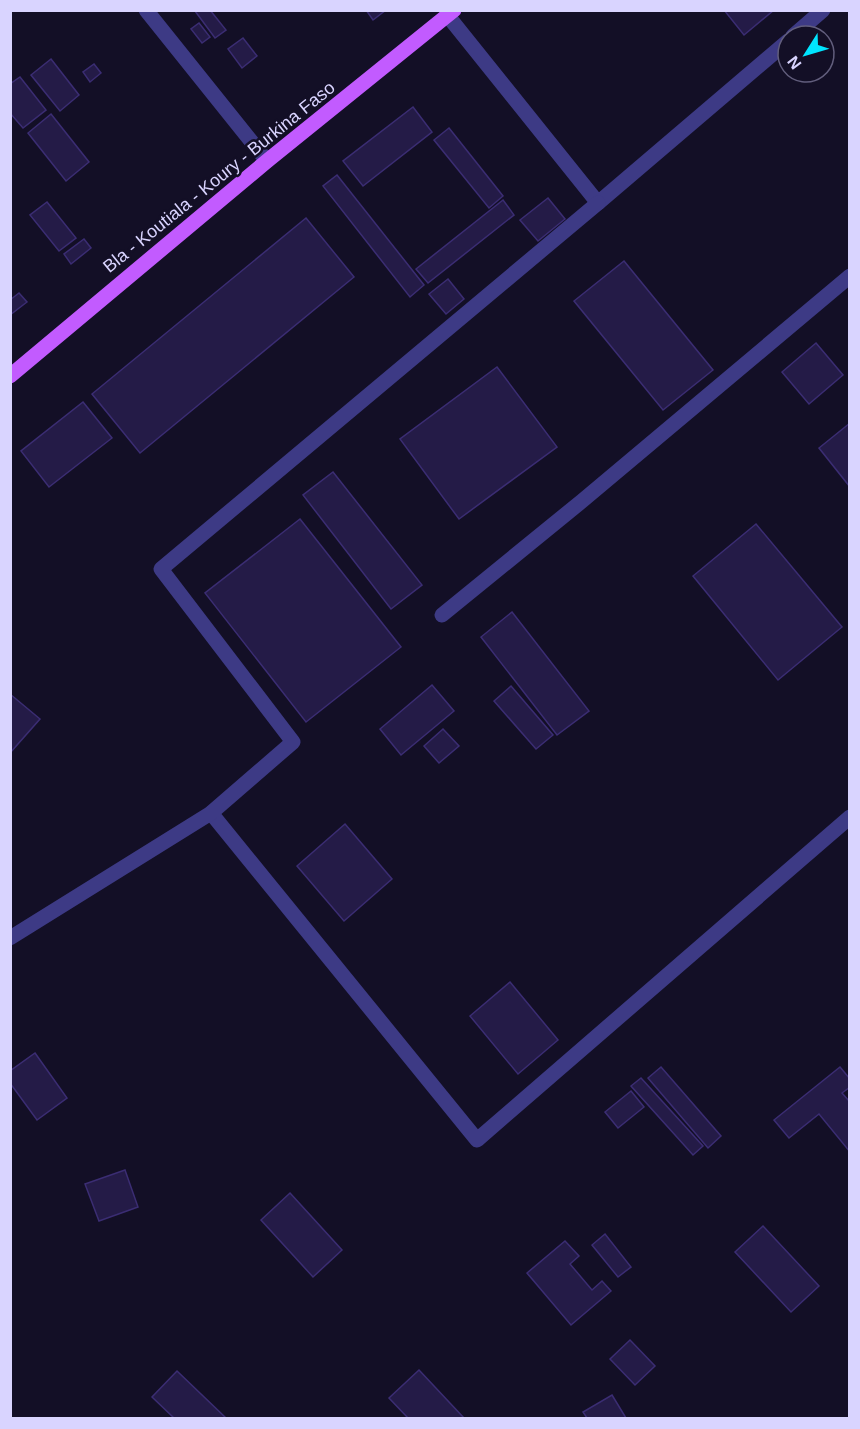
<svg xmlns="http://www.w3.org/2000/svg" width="860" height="1429" font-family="Helvetica,sans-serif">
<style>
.building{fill:#241b47;stroke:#3b2d73;stroke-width:1.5}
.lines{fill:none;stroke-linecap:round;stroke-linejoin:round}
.service{stroke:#3d3a85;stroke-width:15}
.minor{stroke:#3d3a85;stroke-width:15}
.primary{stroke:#c25bff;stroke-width:15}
.labels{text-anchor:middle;stroke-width:5;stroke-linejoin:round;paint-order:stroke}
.street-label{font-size:18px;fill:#d9d4ff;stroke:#130f26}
</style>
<rect width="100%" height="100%" fill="#130f26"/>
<g class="building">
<path d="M196,10H210L226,30L215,38L195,11Z"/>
<path d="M366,10H386L373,20Z"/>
<path d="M724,10H774L744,35Z"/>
<path d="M199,23L210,37L202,43L191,29Z"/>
<path d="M243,38L257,56L242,68L228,49Z"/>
<path d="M51,59L79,95L60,111L31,75Z"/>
<path d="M94,64L101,73L90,82L83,72Z"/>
<path d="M20,77L46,110L23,128L10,113V84Z"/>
<path d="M413,107L432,132L363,186L343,161Z"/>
<path d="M51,114L89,162L66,181L28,133Z"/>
<path d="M449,128L503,196L489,208L434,140Z"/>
<path d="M337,175L424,285L410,297L323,186Z"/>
<path d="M548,198L565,219L538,241L520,220Z"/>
<path d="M503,200L514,215L428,283L416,269Z"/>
<path d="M47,202L76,238L59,251L30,215Z"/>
<path d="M306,218L354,277L140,453L92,394Z"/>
<path d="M84,239L91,248L71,264L64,254Z"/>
<path d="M624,261L713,370L663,410L574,301Z"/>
<path d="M448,279L464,299L446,314L429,294Z"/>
<path d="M19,293L27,302L10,315V300Z"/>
<path d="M816,343L843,375L809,404L782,372Z"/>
<path d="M497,367L557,447L459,519L400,439Z"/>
<path d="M83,402L112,438L49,487L21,451Z"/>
<path d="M850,423V487L819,448Z"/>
<path d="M333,472L422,585L391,609L303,495Z"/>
<path d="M300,519L401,647L306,722L205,593Z"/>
<path d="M756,524L842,627L778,680L693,576Z"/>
<path d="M512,612L589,711L557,735L481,637Z"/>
<path d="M432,685L454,711L401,755L380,729Z"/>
<path d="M511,686L553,735L536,749L494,701Z"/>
<path d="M10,694L40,719L10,753Z"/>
<path d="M443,729L459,746L439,763L424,746Z"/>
<path d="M345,824L392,879L344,921L297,866Z"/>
<path d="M510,982L558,1040L518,1074L470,1016Z"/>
<path d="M35,1053L67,1098L37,1120L10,1083V1071Z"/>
<path d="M661,1067L721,1136L708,1148L648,1078Z"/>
<path d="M840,1067L850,1079V1087L842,1093L850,1102V1152L819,1114L789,1138L774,1120Z"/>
<path d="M641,1078L703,1146L693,1155L631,1086Z"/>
<path d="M631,1091L644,1107L618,1128L605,1112Z"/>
<path d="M125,1170L138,1207L99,1221L85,1184Z"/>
<path d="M290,1193L342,1250L313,1277L261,1220Z"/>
<path d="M763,1226L819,1286L791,1312L735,1252Z"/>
<path d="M605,1234L631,1267L618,1277L592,1245Z"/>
<path d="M565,1241L579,1256L570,1264L592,1290L602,1281L611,1291L571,1325L527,1273Z"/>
<path d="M630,1340L655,1366L635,1385L610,1359Z"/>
<path d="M419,1370L464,1418H408L389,1398Z"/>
<path d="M177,1371L226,1418H174L152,1397Z"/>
<path d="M612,1395L626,1418H587L583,1412Z"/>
</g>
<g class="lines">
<g class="service">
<path d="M448,16L598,203L788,41"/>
<path d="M793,36L823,10"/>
<path d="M442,615L582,501L850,276"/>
<path d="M211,813L477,1140L850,817"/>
<path d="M10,938L211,813L293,742L161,569L598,203"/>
</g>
<path class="minor" d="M146,10L267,161"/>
<path class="primary" d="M10,376L267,161L454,10"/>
</g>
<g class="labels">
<g class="street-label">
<text transform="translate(219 177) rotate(-39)" y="6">Bla - Koutiala - Koury - Burkina Faso</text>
</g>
</g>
<rect width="860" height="1429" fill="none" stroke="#d9d4ff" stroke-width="24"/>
<g transform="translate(806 54) rotate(233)"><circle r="28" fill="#130f26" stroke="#625e7d" stroke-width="1.5"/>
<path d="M0-4.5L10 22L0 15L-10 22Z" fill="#00e5ff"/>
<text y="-9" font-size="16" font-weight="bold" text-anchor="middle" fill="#d9d4ff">N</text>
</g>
</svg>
